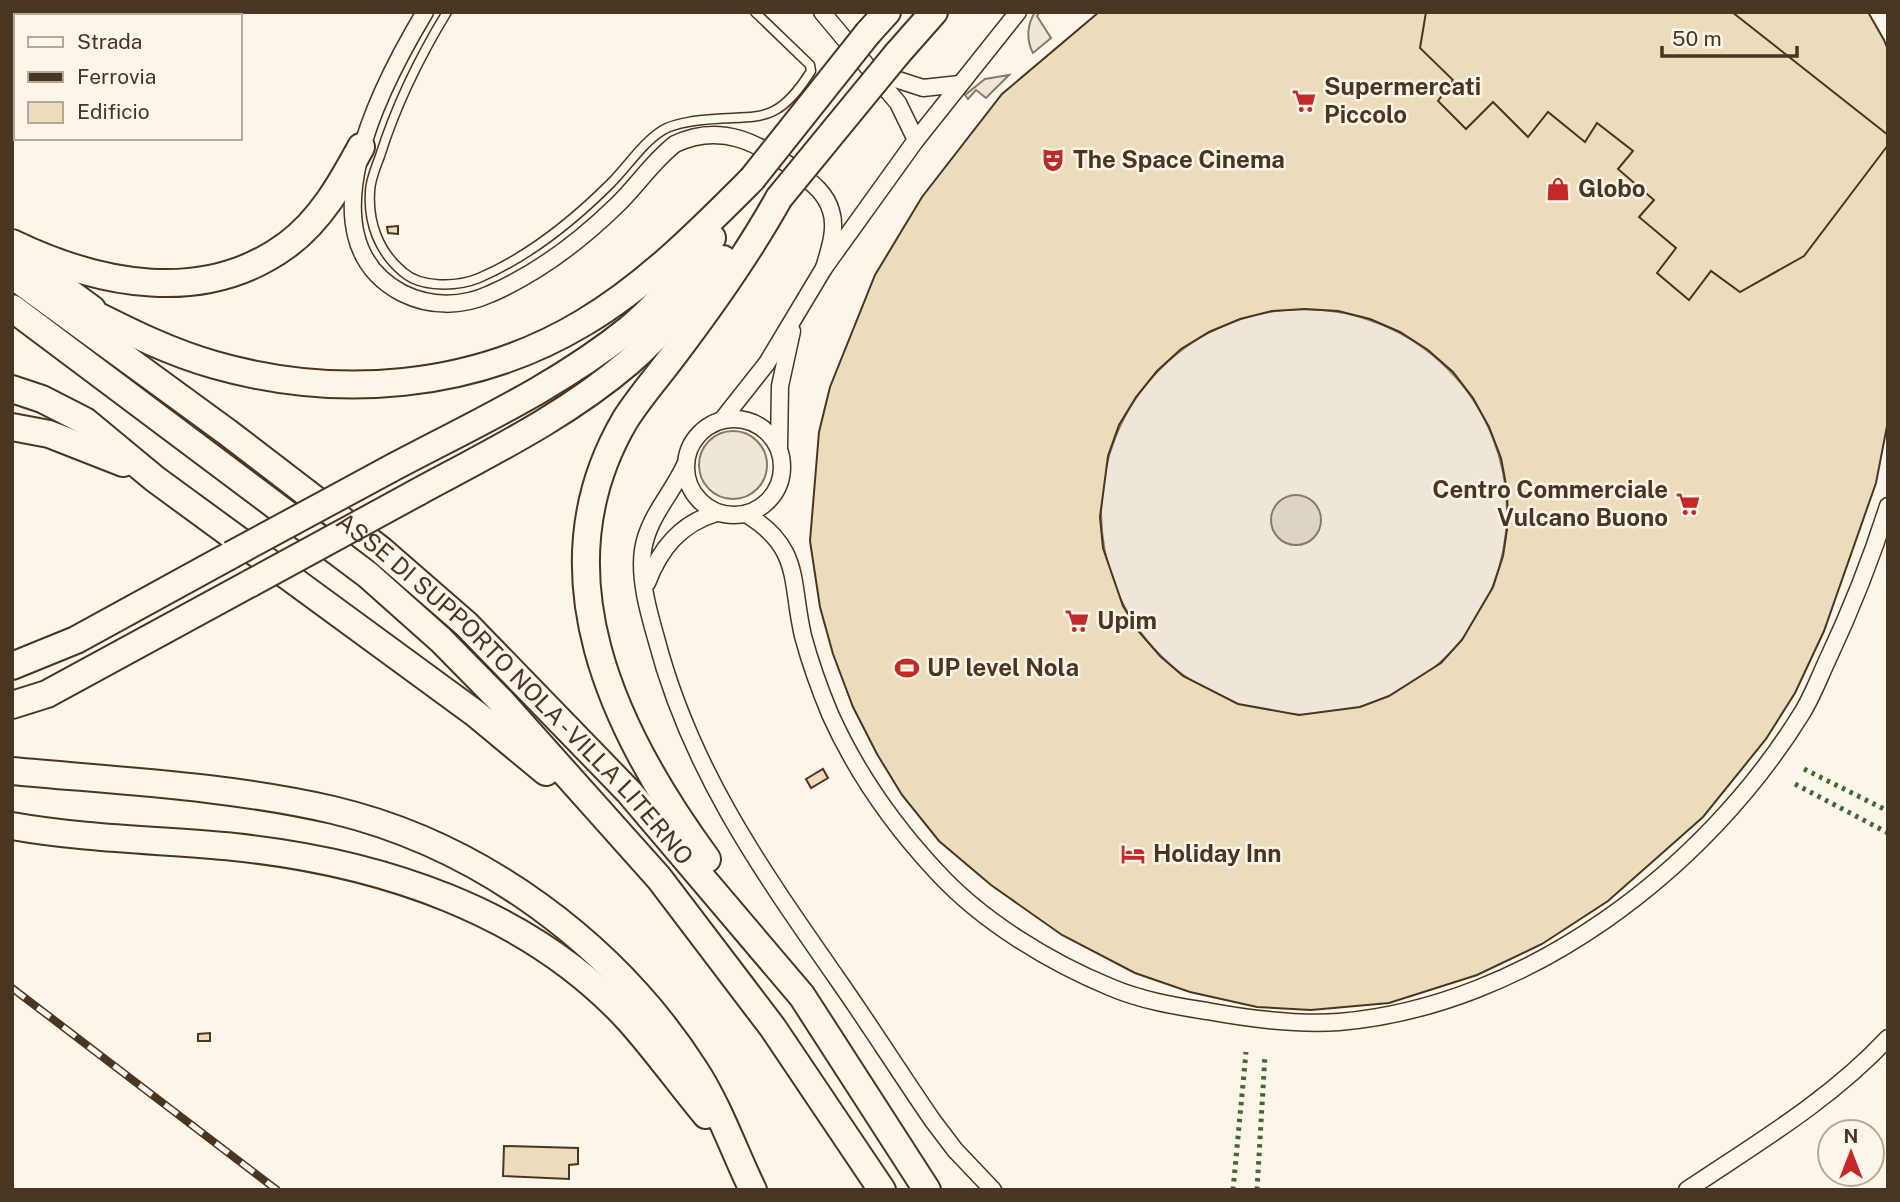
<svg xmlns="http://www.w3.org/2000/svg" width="1900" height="1202" font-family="'Public Sans',sans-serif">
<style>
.green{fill:#ede6d9;stroke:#887966;stroke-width:2}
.water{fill:#dcd4c6;stroke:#887966;stroke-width:2}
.building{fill:#ecdcbc;stroke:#4a3520;stroke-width:2;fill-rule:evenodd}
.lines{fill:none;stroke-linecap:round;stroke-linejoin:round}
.service-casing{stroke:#4a3520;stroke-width:11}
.minor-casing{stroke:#4a3520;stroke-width:19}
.trunk-casing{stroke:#4a3520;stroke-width:30}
.service{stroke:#fbf6e9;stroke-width:8}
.minor{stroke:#fbf6e9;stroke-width:16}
.trunk{stroke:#fbf6e9;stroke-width:26}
.rail-casing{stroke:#4a3520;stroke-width:8}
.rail{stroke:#fbf6e9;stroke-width:5;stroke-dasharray:16;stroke-linecap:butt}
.trunk-bridge-casing{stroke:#4a3520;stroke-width:30;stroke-linecap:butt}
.trunk-bridge{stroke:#fbf6e9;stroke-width:26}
.hedge{stroke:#436837;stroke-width:5;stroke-dasharray:3.5 5;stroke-linecap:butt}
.labels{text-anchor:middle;stroke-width:5;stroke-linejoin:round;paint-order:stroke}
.poi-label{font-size:24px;font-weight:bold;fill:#4a3520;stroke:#fbf6e9;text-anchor:start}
.street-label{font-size:24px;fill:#4a3520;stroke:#fbf6e9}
</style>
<rect width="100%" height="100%" fill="#fbf6e9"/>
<g class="green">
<path d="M1035,12H1040L1037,16L1051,38L1033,53C1026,40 1027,25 1035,12Z"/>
<path d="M1009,75L986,98L976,90L968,99L965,95L985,79Z"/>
<circle cx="1304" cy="512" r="203"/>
<circle cx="733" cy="465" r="34"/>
</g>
<circle class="water" cx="1296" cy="520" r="25"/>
<g class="building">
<path d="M1099,12H1868L1884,40L1888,50V421L1876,483L1824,631L1795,693L1766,739L1703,817L1608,901L1542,944L1477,975L1389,1003L1311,1010L1257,1007L1190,992L1135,973L1062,935L991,885L939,841L902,795L877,754L853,707L833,654L820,607L810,541L819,432L830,387L875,275L922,197L1002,94ZM1305,309L1338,311L1370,319L1400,332L1428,350L1453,372L1473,398L1489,427L1501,458L1507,490L1508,523L1503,556L1493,587L1462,640L1441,663L1389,696L1360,707L1299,715L1238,704L1183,676L1160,656L1139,632L1123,606L1103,548L1100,517L1108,456L1119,425L1136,397L1157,371L1181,349L1209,332L1240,319L1272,311Z"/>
<path d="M1426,12H1732L1888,135V145L1804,256L1740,292L1711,271L1689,300L1657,273L1676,248L1639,217L1654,200L1618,169L1633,151L1597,123L1585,142L1548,112L1528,137L1493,102L1466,129L1438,101L1453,80L1420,48Z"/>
<path d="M398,226V234L388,233L387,227Z"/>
<path d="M823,769L828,778L811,788L806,779Z"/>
<path d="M210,1033V1041H198V1034Z"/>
<path d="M504,1146L578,1148V1164L569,1165V1179L503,1176Z"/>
</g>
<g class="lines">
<g class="service-casing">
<path id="service" d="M447,12C419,58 396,105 380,156C376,167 370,180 370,192C368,223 379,252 403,272C421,288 457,287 479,278C528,257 573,221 611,183C628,166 643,142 663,130C673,124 683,123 694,121C754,112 773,132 811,71L810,65L755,12"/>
</g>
<g class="minor-casing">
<g id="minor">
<path d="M425,12C383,82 299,239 402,293C430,307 462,307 490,294C536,274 580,241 616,206C637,186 652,162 675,144C721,122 759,143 797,171C811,182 826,193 831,211C837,229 829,251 824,268"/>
<path d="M822,12L898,103L916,140"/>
<path d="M874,72L923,88L960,84"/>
<circle cx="734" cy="467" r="48"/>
<path d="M722,420L767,363L824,268L916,140L1018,12"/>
<path d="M779,447L780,386L792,331"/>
<path d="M685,465C672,494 648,517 643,550C639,578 648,610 656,638C690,769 760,868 836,977C869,1024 900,1073 933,1121L955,1150L993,1190"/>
<path d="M746,514C802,548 790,580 803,636C810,662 820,690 830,714C856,772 894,826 937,872C982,921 1049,962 1110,987C1140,1000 1174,1006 1207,1011C1250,1019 1295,1025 1339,1022C1527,1006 1705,870 1802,713C1812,697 1819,678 1827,661C1851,610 1871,560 1888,506"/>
<path d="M647,583C660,549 680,524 716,513"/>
<path d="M1687,1190C1757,1143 1829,1101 1888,1038"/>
</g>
</g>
<g class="trunk-casing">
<g id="trunk">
<path d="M868,33L887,12"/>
<path d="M897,54L934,12"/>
<path d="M12,243C99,285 204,306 287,245C321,220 342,182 361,147"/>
<path d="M22,258L92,309"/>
<path id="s1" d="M12,275L227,432L381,550L466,624L629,792L802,996L927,1190"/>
<path d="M74,304C120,327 165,351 215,365C338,400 473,389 583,323C647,285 700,231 752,179"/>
<path d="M12,308L368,575L441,640L500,700L659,878L773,1028L882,1190"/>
<path d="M12,389L42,399L85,421L155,479L476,714L546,772"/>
<path d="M12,427L49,434L123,463"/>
<path d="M390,469C471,426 557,387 629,329C661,303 686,269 712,238"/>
<path d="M418,492C490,453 566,416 629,362C664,331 693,295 723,259"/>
<path d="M12,666L76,640L231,555"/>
<path d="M12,705L47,694L251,583"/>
<path d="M12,771C119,781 229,786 333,810C480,845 614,944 695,1070C719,1107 734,1151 753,1190"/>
<path d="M12,826C85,839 160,840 234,847C379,862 528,910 629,1020C656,1050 680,1084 706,1115"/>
<path d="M707,859C614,732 536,572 625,420C640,396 659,375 676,352C713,303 749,252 779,198"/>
</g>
</g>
<use href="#service" class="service"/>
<use href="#minor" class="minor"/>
<use href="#trunk" class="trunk"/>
<g class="rail-casing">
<path id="rail" d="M12,988L277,1190"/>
</g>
<use href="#rail" class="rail"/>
<g class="trunk-bridge-casing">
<g id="trunk-bridge">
<path d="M752,179L868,33"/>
<path d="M779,198L897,54"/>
<path d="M231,555L390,469"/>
<path d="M251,583L418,492"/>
</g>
</g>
<use href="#trunk-bridge" class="trunk-bridge"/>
<g class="hedge">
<path d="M1804,769L1888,811"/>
<path d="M1795,784L1888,833"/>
<path d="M1233,1190L1246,1052"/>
<path d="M1257,1190L1265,1055"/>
</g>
</g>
<defs>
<g id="supermarket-bare" transform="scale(1.89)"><path d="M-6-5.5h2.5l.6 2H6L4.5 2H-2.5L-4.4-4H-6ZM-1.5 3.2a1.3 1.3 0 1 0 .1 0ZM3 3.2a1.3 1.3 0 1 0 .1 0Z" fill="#c62828" stroke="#fbf6e9" stroke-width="2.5" paint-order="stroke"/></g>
<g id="theatre-bare" transform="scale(1.89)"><path d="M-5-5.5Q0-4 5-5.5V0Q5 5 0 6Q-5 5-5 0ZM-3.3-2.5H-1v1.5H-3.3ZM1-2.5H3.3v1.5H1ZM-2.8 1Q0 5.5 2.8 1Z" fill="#c62828" stroke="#fbf6e9" stroke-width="2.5" paint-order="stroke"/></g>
<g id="shop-bare" transform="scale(1.89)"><path d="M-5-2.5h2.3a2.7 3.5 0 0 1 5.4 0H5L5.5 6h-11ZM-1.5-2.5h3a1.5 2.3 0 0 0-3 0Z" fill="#c62828" stroke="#fbf6e9" stroke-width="2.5" paint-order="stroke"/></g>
<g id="stadium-bare" transform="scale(1.89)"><path d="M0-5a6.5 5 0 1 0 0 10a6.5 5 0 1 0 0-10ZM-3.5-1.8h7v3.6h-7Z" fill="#c62828" stroke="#fbf6e9" stroke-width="2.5" paint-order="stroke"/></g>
<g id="hotel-bare" transform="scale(1.89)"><path d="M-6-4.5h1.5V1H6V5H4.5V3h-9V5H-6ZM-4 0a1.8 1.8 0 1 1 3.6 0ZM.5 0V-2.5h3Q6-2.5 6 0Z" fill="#c62828" stroke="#fbf6e9" stroke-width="2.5" paint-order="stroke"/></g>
</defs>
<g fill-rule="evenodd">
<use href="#supermarket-bare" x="1304" y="101"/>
<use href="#theatre-bare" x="1053" y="160"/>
<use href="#shop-bare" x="1558" y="189"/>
<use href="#supermarket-bare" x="1688" y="504"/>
<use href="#supermarket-bare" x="1077" y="621"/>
<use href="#stadium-bare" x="907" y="668"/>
<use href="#hotel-bare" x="1133" y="854"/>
</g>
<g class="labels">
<g class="poi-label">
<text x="1324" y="95">Supermercati<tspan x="1324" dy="28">Piccolo</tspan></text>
<text x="1073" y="168">The Space Cinema</text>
<text x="1578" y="197">Globo</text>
<text x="1668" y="498" text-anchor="end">Centro Commerciale<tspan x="1668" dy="28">Vulcano Buono</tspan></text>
<text x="1097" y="629">Upim</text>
<text x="927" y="676">UP level Nola</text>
<text x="1153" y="862">Holiday Inn</text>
</g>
<g class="street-label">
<text dy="8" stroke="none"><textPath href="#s1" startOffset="653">ASSE DI SUPPORTO NOLA - VILLA LITERNO</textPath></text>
</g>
</g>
<rect width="1900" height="1202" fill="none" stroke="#4a3520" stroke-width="28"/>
<rect x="14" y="14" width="228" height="126" fill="#fbf6e9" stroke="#b4a999" stroke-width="2"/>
<rect x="28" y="37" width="35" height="10" fill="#fbf6e9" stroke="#b4a999" stroke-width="2"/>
<text x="77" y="49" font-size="21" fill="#4a3520">Strada</text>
<rect x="28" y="72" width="35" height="10" fill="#4a3520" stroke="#b4a999" stroke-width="2"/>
<text x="77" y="84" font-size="21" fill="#4a3520">Ferrovia</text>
<rect x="28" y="102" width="35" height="21" fill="#ecdcbc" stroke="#b4a999" stroke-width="2"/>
<text x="77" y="119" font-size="21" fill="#4a3520">Edificio</text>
<g transform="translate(1851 1153)"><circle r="33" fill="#fbf6e9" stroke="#b4a999" stroke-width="2"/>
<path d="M0-5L12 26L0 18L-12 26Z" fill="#c62828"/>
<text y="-10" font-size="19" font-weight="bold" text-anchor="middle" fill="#4a3520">N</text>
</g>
<path d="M1662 46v10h135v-10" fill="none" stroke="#4a3520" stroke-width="3.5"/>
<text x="1672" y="46" font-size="21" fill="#4a3520" stroke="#fbf6e9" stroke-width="5" paint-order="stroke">50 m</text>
</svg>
